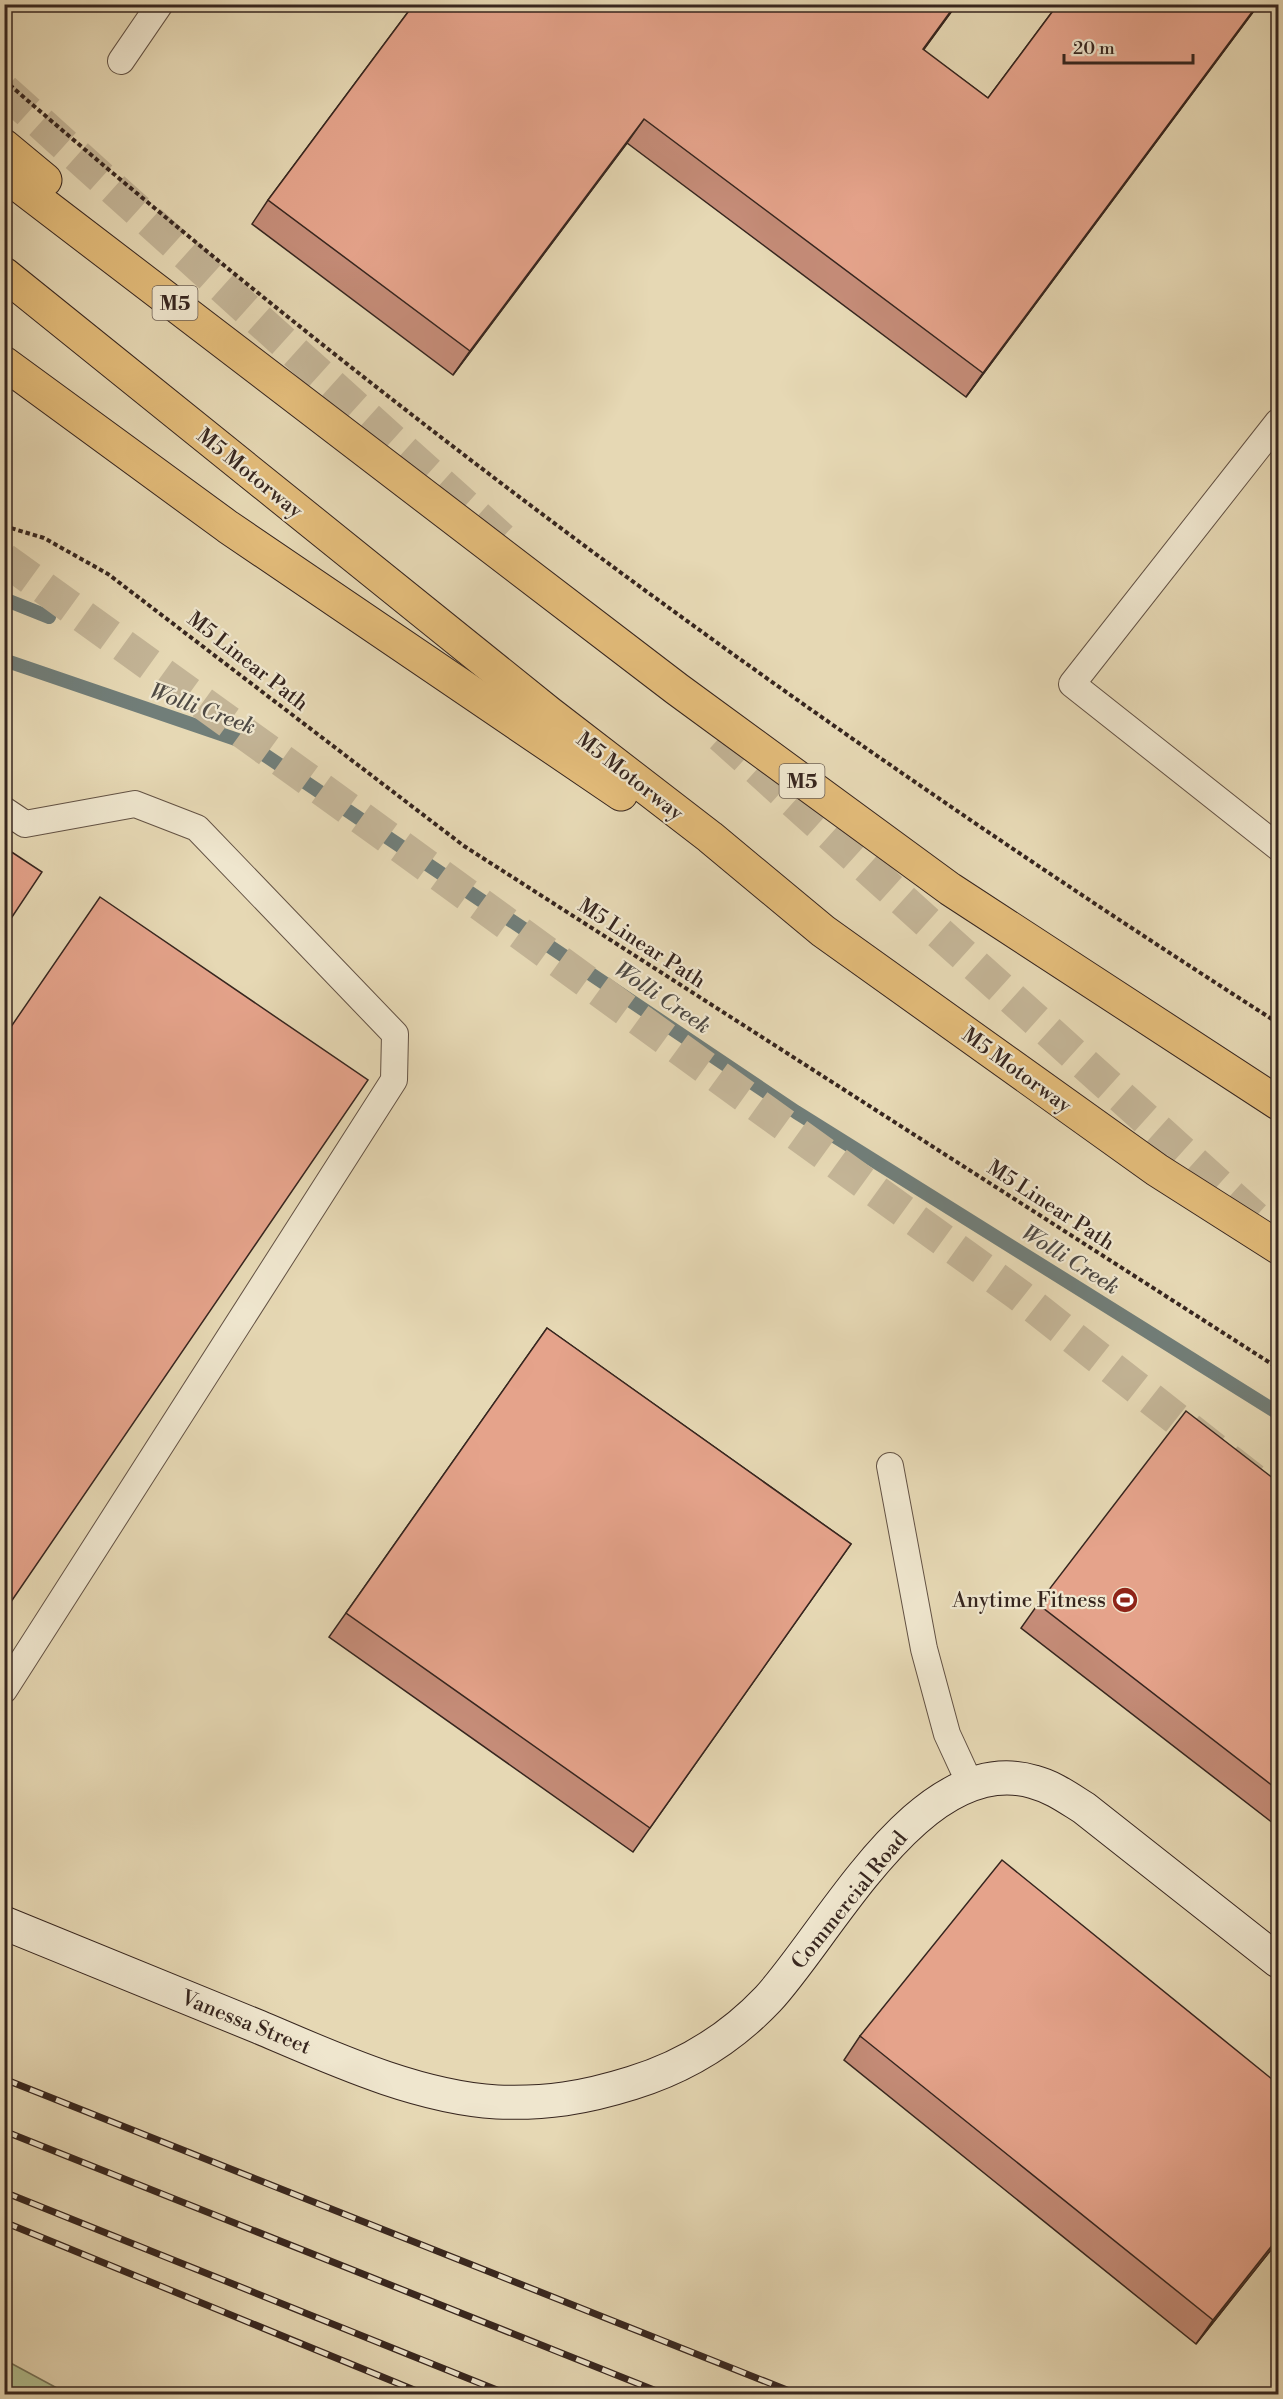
<svg xmlns="http://www.w3.org/2000/svg" width="1283" height="2399" font-family="'Libre Bodoni',serif">
<style>
.green{fill:#b1bf90;stroke:#747258;stroke-width:1.5}
.lines{fill:none;stroke-linecap:round;stroke-linejoin:round}
.stream{stroke:#717e79;stroke-width:14}
.highway-tunnel{stroke:#c3b496;stroke-width:33;stroke-dasharray:33 16;stroke-linecap:butt}
.lane-casing{stroke:#635244;stroke-width:28}
.secondary-casing{stroke:#37261f;stroke-width:35}
.highway-casing{stroke:#37261f;stroke-width:35}
.path{stroke:#37261f;stroke-width:4;stroke-dasharray:4.5 3;stroke-linecap:butt}
.lane{stroke:#efe6ce;stroke-width:26}
.secondary{stroke:#efe6ce;stroke-width:33}
.highway{stroke:#e3bc7a;stroke-width:33}
.rail-casing{stroke:#37261f;stroke-width:7}
.rail{stroke:#efe6ce;stroke-width:4.5;stroke-dasharray:14;stroke-linecap:butt}
.wall{fill:#c58c78;stroke:#37261f;stroke-width:1.5}
.shaded-wall{fill:#a07261;stroke:#37261f;stroke-width:1.5}
.building{fill:#e5a38b;stroke:#37261f;stroke-width:1.5}
.labels{text-anchor:middle;stroke-width:4.5;stroke-linejoin:round;paint-order:stroke}
.shield{fill:#efe6ce;stroke:#6e6054;stroke-width:1.5}
.shield-label{font-size:20px;font-weight:bold;fill:#37261f}
.street-label{font-size:21px;fill:#37261f;stroke:#efe6ce}
.poi-label{font-size:21px;fill:#37261f;stroke:#efe6ce;text-anchor:end}
.water-label{font-size:22px;font-style:italic;fill:#4f4a44;stroke:#efe6ce}
</style>
<rect width="100%" height="100%" fill="#e6d8b4"/>
<filter id="stains"><feTurbulence type="fractalNoise" baseFrequency=".00333" numOctaves="4"/><feColorMatrix values="0 0 0 0 .2 0 0 0 0 .09 0 0 0 0 .02 0 0 0 .5 -.17"/></filter>
<radialGradient id="worn" r=".72"><stop offset=".6" stop-color="#630" stop-opacity="0"/><stop offset="1" stop-color="#630" stop-opacity=".3"/></radialGradient>
<path class="green" d="M5,2360L68,2394H5Z"/>
<g class="lines">
<g class="stream">
<path d="M4,599L49,617"/>
<path d="M4,660L247,743L796,1112L1278,1413"/>
</g>
<g class="highway-tunnel">
<path d="M4,90L502,539"/>
<path d="M4,559L1019,1295L1278,1499"/>
<path d="M721,736L1271,1232"/>
</g>
<g class="lane-casing">
<g id="lane">
<path d="M121,61L160,4"/>
<path d="M1278,422L1072,684L1278,847"/>
<path d="M4,810L25,824L135,804L197,828L395,1034L394,1080L4,1690"/>
<path d="M890,1466L924,1649L947,1734L971,1786"/>
</g>
</g>
<g class="secondary-casing">
<path id="secondary" d="M4,1923C89,1958 174,1993 259,2027C332,2058 416,2097 497,2102C546,2104 584,2098 632,2083C684,2067 731,2038 768,1999C830,1932 922,1748 1034,1782C1053,1787 1068,1798 1084,1808L1278,1961"/>
</g>
<g class="highway-casing">
<g id="highway">
<path d="M4,146L45,180"/>
<path d="M4,174L677,689L950,889L1278,1103"/>
<path d="M4,274L549,713L710,837L823,931L1157,1170L1278,1247"/>
<path d="M4,363L228,527L621,794"/>
</g>
</g>
<g class="path">
<path d="M4,80C403,427 833,738 1278,1023"/>
<path d="M4,526L44,538L108,574L464,846L1278,1368"/>
</g>
<use href="#lane" class="lane"/>
<use href="#secondary" class="secondary"/>
<use href="#highway" class="highway"/>
<g class="rail-casing">
<g id="rail">
<path d="M4,2079L797,2394"/>
<path d="M4,2131L664,2394"/>
<path d="M4,2192L507,2394"/>
<path d="M4,2222L424,2394"/>
</g>
</g>
<use href="#rail" class="rail"/>
</g>
<g class="wall">
<path d="M414,4H957L923,50L988,98L1058,4H1259L966,397L627,143L453,375L252,224L268,200Z"/>
<path d="M547,1328L851,1544L633,1852L329,1637Z"/>
<path d="M1278,1482V1827L1021,1628L1038,1604Z"/>
<path d="M860,2036L1278,2241L1196,2344L844,2060Z"/>
</g>
<g class="shaded-wall">
<path d="M956,4H957L906,74L923,49Z"/>
<path d="M1258,4H1259L966,397L983,373Z"/>
<path d="M644,119L627,143L453,375L470,351Z"/>
<path d="M1278,2238V2241L1196,2344L1213,2320Z"/>
</g>
<g class="building">
<path d="M414,4H956L923,49L988,98L1058,4H1258L983,373L644,119L470,351L268,200Z"/>
<path d="M4,847L42,872L4,929Z"/>
<path d="M100,897L368,1080L4,1612V1037Z"/>
<path d="M547,1328L851,1544L650,1828L346,1613Z"/>
<path d="M1186,1411L1278,1482V1790L1038,1604Z"/>
<path d="M1002,1860L1278,2084V2238L1213,2320L860,2036Z"/>
</g>
<defs>
<g id="stadium-disc" transform="scale(1.35)"><circle r="9.5" fill="#8f2418" stroke="#efe6ce"/><path d="M0-5a6.5 5 0 1 0 0 10a6.5 5 0 1 0 0-10ZM-3.5-1.8h7v3.6h-7Z" fill="#fff"/></g>
</defs>
<g fill-rule="evenodd">
<use href="#stadium-disc" x="1125" y="1600"/>
</g>
<g class="labels">
<g class="shield">
<rect x="152.5" y="286" width="45" height="34" rx="4.5"/>
<rect x="779.5" y="764" width="45" height="34" rx="4.5"/>
</g>
<g class="shield-label">
<text x="175" y="310">M5</text>
<text x="802" y="788">M5</text>
</g>
<g class="street-label">
<text transform="translate(250 473) rotate(39)" y="7">M5 Motorway</text>
<text transform="translate(248 661) rotate(38)" y="7">M5 Linear Path</text>
<text transform="translate(630 776) rotate(38)" y="7">M5 Motorway</text>
<text transform="translate(642 943) rotate(33)" y="7">M5 Linear Path</text>
<text transform="translate(1017 1070) rotate(36)" y="7">M5 Motorway</text>
<text transform="translate(1051 1205) rotate(33)" y="7">M5 Linear Path</text>
<text transform="translate(849 1900) rotate(-51)" y="7">Commercial Road</text>
<text transform="translate(246 2022) rotate(22)" y="7">Vanessa Street</text>
</g>
<g class="poi-label">
<text x="1106" y="1607">Anytime Fitness</text>
</g>
<g class="water-label">
<text transform="translate(203 708) rotate(20)" y="8">Wolli Creek</text>
<text transform="translate(663 997) rotate(34)" y="8">Wolli Creek</text>
<text transform="translate(1071 1259) rotate(32)" y="8">Wolli Creek</text>
</g>
</g>
<rect width="1283" height="2399" fill="none" stroke="#e6d8b4" stroke-width="24"/>
<rect x="6" y="6" width="1271" height="2387" fill="none" stroke="#37261f" stroke-width="3"/>
<rect x="12" y="12" width="1259" height="2375" fill="none" stroke="#37261f" stroke-width="1.5"/>
<path d="M1064 54v9h129v-9" fill="none" stroke="#37261f" stroke-width="3"/>
<text x="1073" y="54" font-size="18" fill="#37261f" stroke="#efe6ce" stroke-width="4.5" paint-order="stroke">20 m</text>
<rect width="100%" height="100%" filter="url(#stains)"/>
<rect width="100%" height="100%" fill="url(#worn)"/>
</svg>
